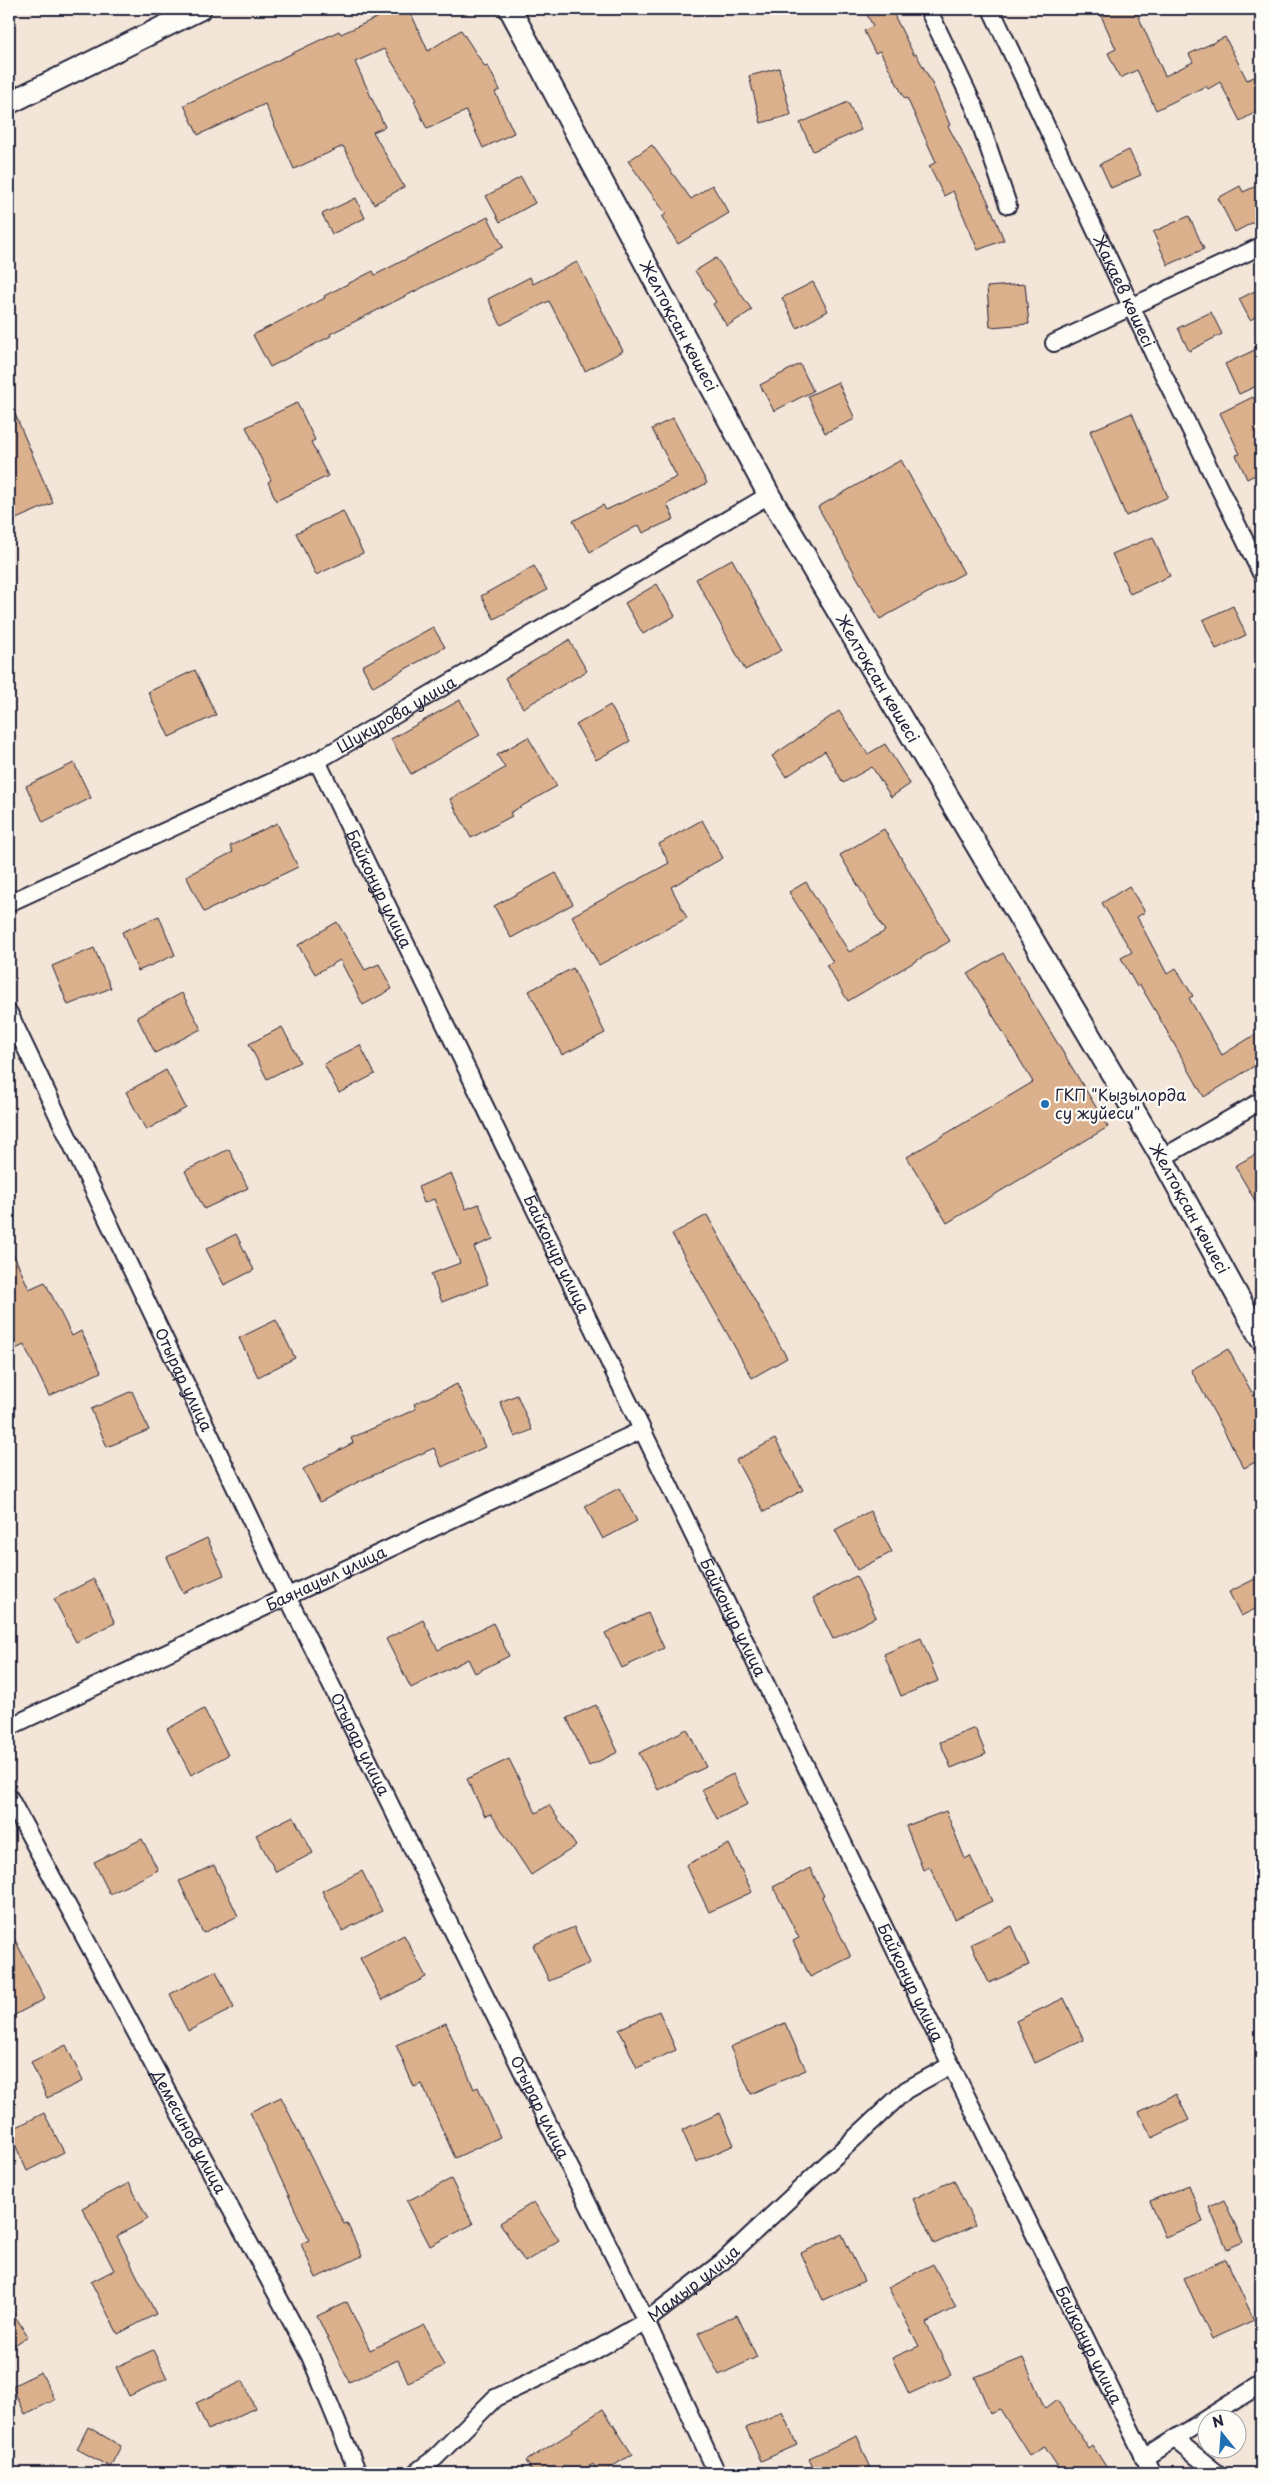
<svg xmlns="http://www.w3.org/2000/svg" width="1270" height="2482" font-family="'Playpen Sans',sans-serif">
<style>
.building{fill:#dbb08c;stroke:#22223b}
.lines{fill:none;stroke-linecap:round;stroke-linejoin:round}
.minor-casing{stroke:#22223b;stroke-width:20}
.tertiary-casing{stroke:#22223b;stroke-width:25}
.minor{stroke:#fdfcf7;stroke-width:16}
.tertiary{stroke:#fdfcf7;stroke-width:21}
.poi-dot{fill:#1f6fb2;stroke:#fdfcf7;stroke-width:2}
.labels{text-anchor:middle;stroke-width:4.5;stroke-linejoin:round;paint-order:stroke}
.street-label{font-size:16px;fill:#22223b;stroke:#fdfcf7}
.poi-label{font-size:16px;fill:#22223b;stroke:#fdfcf7;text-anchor:start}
</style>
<rect width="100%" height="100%" fill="#f3e5d7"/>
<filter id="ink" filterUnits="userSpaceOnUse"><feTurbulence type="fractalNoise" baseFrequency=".02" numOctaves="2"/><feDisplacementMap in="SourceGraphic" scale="10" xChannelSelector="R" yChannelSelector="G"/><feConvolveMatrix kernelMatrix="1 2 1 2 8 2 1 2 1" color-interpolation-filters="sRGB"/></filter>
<g filter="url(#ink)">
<g class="building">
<path d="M396,9H409L428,51L461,30L485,67L488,66L500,90L495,92L514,133L483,148L466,111L427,129L414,101L416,100L384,49L355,62L385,127L373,132L404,187L374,204L343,146L294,169L265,104L198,135L184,105L339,31L341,34Z"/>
<path d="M864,9H891L914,55L916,54L931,81L950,125L948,126L987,199L1004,240L978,250L953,191L944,196L929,166L936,162L907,98L905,99L880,51L875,53L864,31L873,26Z"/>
<path d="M1098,9H1135L1165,76L1193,62L1189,54L1225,37L1247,80L1254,77L1261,90V109L1240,121L1220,82L1208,89L1206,86L1156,110L1137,70L1120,78L1108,53L1116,49Z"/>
<path d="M779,68L791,115L761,123L749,76Z"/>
<path d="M848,102L861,130L813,151L800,123Z"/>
<path d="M652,145L691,199L712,185L729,213L678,244L662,217L666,214L628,161Z"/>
<path d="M1129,150L1141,175L1111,188L1100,164Z"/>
<path d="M521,177L535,203L500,222L486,196Z"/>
<path d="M1261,184V218L1235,232L1218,198L1240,186L1243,192Z"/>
<path d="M356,198L365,218L332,234L322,214Z"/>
<path d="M1189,216L1204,249L1168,265L1153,232Z"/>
<path d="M488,217L503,247L330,334L331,336L270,367L253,335L325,298L324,296L373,271L375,275Z"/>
<path d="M716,258L752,310L727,326L713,304L716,302L695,271Z"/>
<path d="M577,262L623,351L585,371L549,301L501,325L488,299L530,277L533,284Z"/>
<path d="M813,282L828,311L797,328L782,298Z"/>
<path d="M1025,284L1029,324L990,327L987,287Z"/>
<path d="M1261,288V314L1250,320L1239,299Z"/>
<path d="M1211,312L1222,334L1189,351L1178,328Z"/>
<path d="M1261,347V384L1239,394L1225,364Z"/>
<path d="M800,364L813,391L774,411L760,385Z"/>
<path d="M838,382L855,419L825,433L808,396Z"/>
<path d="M1253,397L1261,415V472L1247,479L1236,455L1240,454L1220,413Z"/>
<path d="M9,400L53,503L9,522Z"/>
<path d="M297,403L315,440L311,442L328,476L276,501L268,482L271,480L246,427Z"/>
<path d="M1132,413L1168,497L1126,516L1090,431Z"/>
<path d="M673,418L707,483L667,504L674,519L643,533L639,525L590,552L573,521L603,505L606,510L677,477L652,429Z"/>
<path d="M901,460L964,573L880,619L818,507Z"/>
<path d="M343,511L363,553L316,575L296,533Z"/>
<path d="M1153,537L1170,576L1130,594L1112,554Z"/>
<path d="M732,559L782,650L745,670L696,579Z"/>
<path d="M534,566L547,590L494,619L481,596Z"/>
<path d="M657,584L675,616L643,634L625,603Z"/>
<path d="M1233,606L1246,635L1216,649L1203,620Z"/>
<path d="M433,627L445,647L373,687L362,666Z"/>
<path d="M569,640L587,671L523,708L505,678Z"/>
<path d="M195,670L216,715L169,737L148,692Z"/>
<path d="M460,700L480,735L411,774L391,739Z"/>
<path d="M610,705L630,741L596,760L576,725Z"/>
<path d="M839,711L868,754L885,744L910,784L891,797L872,767L843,783L825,751L786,777L772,756Z"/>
<path d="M528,737L557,786L510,813L512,816L471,838L450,799L505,768L497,755Z"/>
<path d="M74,763L91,798L43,822L26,786Z"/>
<path d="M702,820L723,858L671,887L687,918L599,965L572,916L669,863L659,844Z"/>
<path d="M277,823L298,867L204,912L186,876L233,852L230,846Z"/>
<path d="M884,829L950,941L848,1001L826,965L833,962L789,892L806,882L849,952L885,931L840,855Z"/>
<path d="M556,873L573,904L511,938L494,906Z"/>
<path d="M1129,886L1145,912L1137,917L1167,974L1176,968L1193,996L1189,998L1222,1055L1261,1031V1062L1204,1097L1156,1012L1140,985L1137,987L1121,958L1132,952L1102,903Z"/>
<path d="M159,916L175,955L138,971L122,932Z"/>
<path d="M337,922L365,970L379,964L392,989L363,1005L340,960L315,974L298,945Z"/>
<path d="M94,948L111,988L68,1005L52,966Z"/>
<path d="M1003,953L1108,1127L947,1223L907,1157L1033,1082L968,974Z"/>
<path d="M573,968L605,1033L562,1055L529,991Z"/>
<path d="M182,993L201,1029L155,1053L137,1017Z"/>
<path d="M282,1027L300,1062L267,1079L249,1044Z"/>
<path d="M360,1045L375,1074L339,1093L324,1064Z"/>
<path d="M166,1070L186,1108L146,1130L126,1092Z"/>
<path d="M229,1149L248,1188L204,1209L185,1171Z"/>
<path d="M1261,1151V1211L1235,1166Z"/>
<path d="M451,1173L466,1209L479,1204L493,1239L474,1247L488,1284L442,1302L431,1274L460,1263L434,1199L424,1203L418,1187Z"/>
<path d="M707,1215L787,1358L752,1378L672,1234Z"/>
<path d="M236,1234L254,1270L224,1285L206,1249Z"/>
<path d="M9,1244L29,1289L45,1282L72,1336L81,1331L101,1372L49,1396L24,1345L9,1352Z"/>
<path d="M276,1320L295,1358L258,1377L239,1338Z"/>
<path d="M1228,1349L1261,1409V1459L1244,1468L1191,1370Z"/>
<path d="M457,1384L485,1447L442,1467L434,1448L358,1482L320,1502L303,1469L353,1443L351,1438L416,1409L414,1404Z"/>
<path d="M132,1391L149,1430L107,1447L91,1409Z"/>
<path d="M517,1395L532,1430L515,1437L500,1402Z"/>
<path d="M775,1439L803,1490L764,1512L736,1460Z"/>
<path d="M619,1488L637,1521L603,1539L585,1506Z"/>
<path d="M870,1511L892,1552L857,1570L835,1530Z"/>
<path d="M207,1538L224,1575L183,1593L167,1557Z"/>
<path d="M856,1576L876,1617L833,1639L813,1598Z"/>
<path d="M1261,1576V1606L1241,1616L1229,1592Z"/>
<path d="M94,1579L115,1623L76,1642L54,1599Z"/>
<path d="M648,1613L664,1648L622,1668L605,1633Z"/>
<path d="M423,1620L438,1650L493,1623L509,1656L475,1673L468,1659L411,1688L386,1639Z"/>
<path d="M921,1638L938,1681L901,1696L884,1654Z"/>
<path d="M596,1705L618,1752L589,1766L567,1718Z"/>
<path d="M204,1709L228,1755L191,1775L167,1729Z"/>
<path d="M975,1728L986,1754L951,1768L940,1742Z"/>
<path d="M687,1729L706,1767L658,1790L639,1753Z"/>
<path d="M509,1759L536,1813L549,1805L576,1846L531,1875L491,1814L485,1816L467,1779Z"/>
<path d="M733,1774L748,1804L717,1819L702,1789Z"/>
<path d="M946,1811L965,1859L970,1856L992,1901L955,1919L930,1867L923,1870L906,1826Z"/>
<path d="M293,1816L313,1853L276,1872L256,1835Z"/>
<path d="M142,1839L158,1870L110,1894L94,1862Z"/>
<path d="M729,1844L752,1892L709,1912L686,1865Z"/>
<path d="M214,1865L238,1916L203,1933L179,1881Z"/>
<path d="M810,1868L824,1896L822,1897L851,1957L810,1977L793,1941L799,1938L773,1887Z"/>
<path d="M362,1871L382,1911L342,1931L322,1891Z"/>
<path d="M1012,1926L1029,1965L989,1983L971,1944Z"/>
<path d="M574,1927L590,1963L549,1981L533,1945Z"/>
<path d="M9,1928L45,1999L9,2018Z"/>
<path d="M404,1935L426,1977L382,2000L360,1958Z"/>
<path d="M216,1971L234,2008L188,2031L170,1994Z"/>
<path d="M1064,1998L1084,2040L1035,2063L1016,2021Z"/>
<path d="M659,2011L676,2050L637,2068L619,2029Z"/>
<path d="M446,2023L474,2089L478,2087L500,2137L455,2158L422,2084L414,2087L396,2045Z"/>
<path d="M785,2023L806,2070L751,2094L730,2047Z"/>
<path d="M66,2045L83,2081L47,2098L31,2062Z"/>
<path d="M1176,2094L1189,2120L1152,2138L1139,2112Z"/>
<path d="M281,2097L344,2224L347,2223L362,2256L316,2278L301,2244L309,2240L250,2112Z"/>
<path d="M44,2113L64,2152L27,2171L9,2131Z"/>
<path d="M720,2113L734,2145L696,2162L682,2130Z"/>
<path d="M451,2179L473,2224L430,2246L407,2201Z"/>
<path d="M954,2180L975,2225L934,2244L913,2199Z"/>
<path d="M129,2183L148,2219L117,2236L156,2314L118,2334L91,2282L114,2270L82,2208Z"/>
<path d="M1189,2185L1203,2222L1165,2237L1150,2201Z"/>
<path d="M1224,2200L1243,2242L1227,2249L1209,2207Z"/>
<path d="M534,2202L559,2240L525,2262L500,2223Z"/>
<path d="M842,2234L864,2281L823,2300L801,2253Z"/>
<path d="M1226,2259L1254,2320L1212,2339L1184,2278Z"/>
<path d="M933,2264L956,2307L926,2323L951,2375L909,2394L892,2358L919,2346L888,2287Z"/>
<path d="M347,2302L370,2350L425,2325L444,2366L408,2382L398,2360L349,2382L317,2316Z"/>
<path d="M9,2307L28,2336L9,2349Z"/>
<path d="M737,2315L757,2357L719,2375L698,2333Z"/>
<path d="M153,2350L167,2378L129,2396L116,2367Z"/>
<path d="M1023,2358L1045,2409L1057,2400L1089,2449L1093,2446L1110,2473H1062L1044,2446L1029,2455L1000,2409L990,2413L975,2377Z"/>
<path d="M41,2372L55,2400L25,2414L12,2386Z"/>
<path d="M243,2381L255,2408L208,2430L196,2403Z"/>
<path d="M603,2409L632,2454L602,2473H598L593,2464L579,2473H533L526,2461L572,2432L571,2430Z"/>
<path d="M782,2412L797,2445L761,2461L746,2428Z"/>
<path d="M88,2427L121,2446L110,2467L77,2449Z"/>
<path d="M857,2436L873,2473H816L809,2458Z"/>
</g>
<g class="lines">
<g class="minor-casing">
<g id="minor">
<path d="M928,9L975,108L1008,205"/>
<path id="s1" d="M991,9L1163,374L1261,573"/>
<path d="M1054,343L1261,246"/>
<path id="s2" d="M317,761L951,2065L1152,2473"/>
<path id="s3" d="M9,903L317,761L769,495"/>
<path id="s4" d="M9,1013L287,1596L646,2321L717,2473"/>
<path d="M1162,1158L1261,1101"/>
<path id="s5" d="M9,1727L642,1430"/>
<path id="s6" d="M9,1797L310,2356L358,2473"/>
<path d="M1175,2439L1217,2473"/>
<path d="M1144,2458L1261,2384"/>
<path id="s7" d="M415,2473L435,2458L495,2398L587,2355L646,2321L721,2263L906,2090L951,2065"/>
</g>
</g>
<g class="tertiary-casing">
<g id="tertiary">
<path id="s8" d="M510,9L769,495L1162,1158L1261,1339"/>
<path d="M9,103L200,9"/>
</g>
</g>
<use href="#minor" class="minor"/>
<use href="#tertiary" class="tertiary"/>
</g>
</g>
<circle class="poi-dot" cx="1045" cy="1104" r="5"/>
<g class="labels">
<g class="street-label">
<text dy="6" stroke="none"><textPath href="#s1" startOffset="312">Жақаев көшесі</textPath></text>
<text dy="6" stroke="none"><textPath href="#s8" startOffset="359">Желтоқсан көшесі</textPath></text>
<text dy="6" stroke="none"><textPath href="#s8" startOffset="764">Желтоқсан көшесі</textPath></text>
<text dy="6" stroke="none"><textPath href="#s3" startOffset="431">Шукурова улица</textPath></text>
<text dy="6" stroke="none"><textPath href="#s2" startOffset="142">Байконур улица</textPath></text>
<text dy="6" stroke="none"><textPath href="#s8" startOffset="1379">Желтоқсан көшесі</textPath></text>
<text dy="6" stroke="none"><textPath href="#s2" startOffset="548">Байконур улица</textPath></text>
<text dy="6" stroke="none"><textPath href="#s4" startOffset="406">Отырар улица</textPath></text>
<text dy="6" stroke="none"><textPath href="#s5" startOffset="350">Баянауыл улица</textPath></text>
<text dy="6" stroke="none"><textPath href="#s2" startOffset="952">Байконур улица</textPath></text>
<text dy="6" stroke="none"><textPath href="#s4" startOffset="811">Отырар улица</textPath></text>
<text dy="6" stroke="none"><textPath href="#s2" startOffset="1358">Байконур улица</textPath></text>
<text dy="6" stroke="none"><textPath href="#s4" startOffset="1216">Отырар улица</textPath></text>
<text dy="6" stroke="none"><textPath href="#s6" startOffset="380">Демесинов улица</textPath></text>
<text dy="6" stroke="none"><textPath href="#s7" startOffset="340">Мамыр улица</textPath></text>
<text dy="6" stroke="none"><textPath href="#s2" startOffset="1762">Байконур улица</textPath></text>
</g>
<g class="poi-label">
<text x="1055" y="1101">ГКП "Кызылорда<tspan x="1055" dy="18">су жуйеси"</tspan></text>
</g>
</g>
<rect width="1270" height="2482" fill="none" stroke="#fdfcf7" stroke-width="30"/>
<rect x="15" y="15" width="1240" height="2452" fill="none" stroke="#22223b" stroke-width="2" filter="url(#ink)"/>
<g transform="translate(1222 2434) rotate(343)"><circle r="24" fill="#fdfcf7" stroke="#a5a5ac"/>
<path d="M0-4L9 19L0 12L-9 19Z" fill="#1f6fb2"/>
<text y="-8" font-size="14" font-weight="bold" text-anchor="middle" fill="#22223b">N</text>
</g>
</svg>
